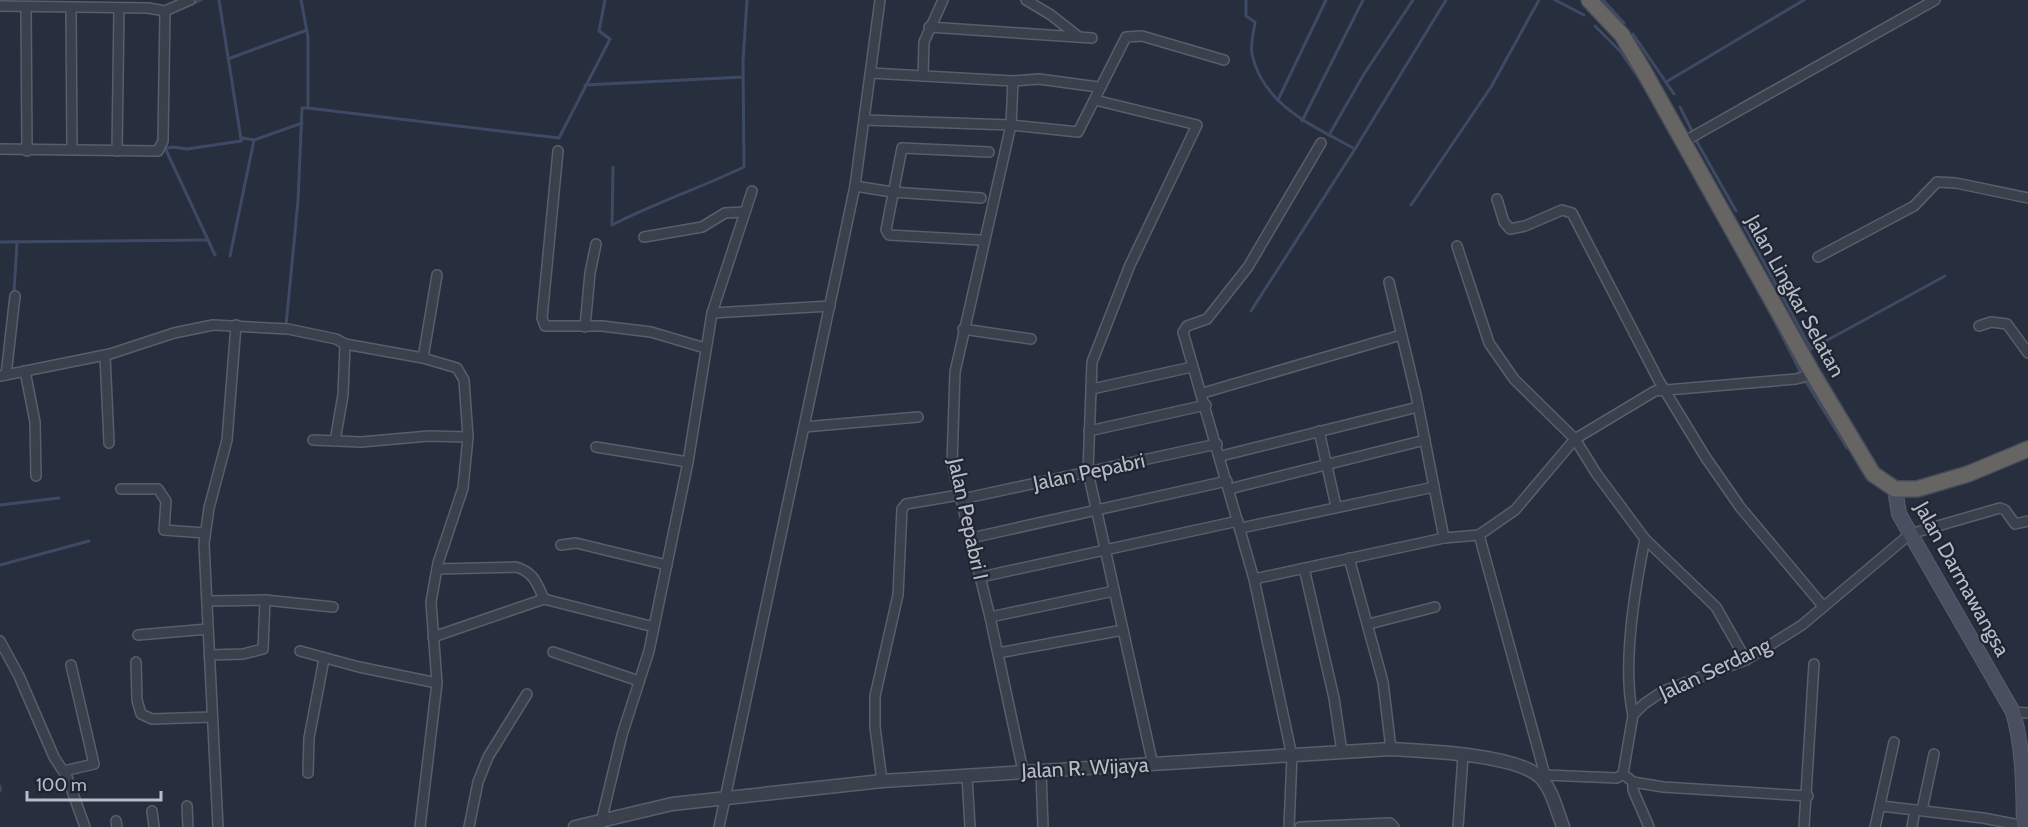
<svg xmlns="http://www.w3.org/2000/svg" width="2028" height="827" font-family="Cabin,sans-serif">
<style>
.lines{fill:none;stroke-linecap:round;stroke-linejoin:round}
.stream{stroke:#3e4a64;stroke-width:3}
.minor-casing{stroke:#595e6b;stroke-width:12}
.tertiary-casing{stroke:#595e6b;stroke-width:15}
.secondary-casing{stroke:#595e6b;stroke-width:16}
.trunk-casing{stroke:#464b58;stroke-width:18}
.minor{stroke:#3b404d;stroke-width:9}
.tertiary{stroke:#3b404d;stroke-width:12}
.secondary{stroke:#494f60;stroke-width:14}
.trunk{stroke:#666563;stroke-width:15}
.labels{text-anchor:middle;stroke-width:4.5;stroke-linejoin:round;paint-order:stroke}
.street-label{font-size:21px;fill:#b7bcc8;stroke:#202532}
</style>
<rect width="100%" height="100%" fill="#272e3d"/>
<g class="lines">
<g class="stream">
<path d="M219,0L241,139"/>
<path d="M1246,0V16L1255,22C1254,31 1250,45 1252,54C1263,106 1314,126 1355,149L1446,0"/>
<path d="M1555,0L1584,15"/>
<path d="M1603,0L1624,23"/>
<path d="M192,4L201,0"/>
<path d="M1595,26L1621,52L1642,83"/>
<path d="M1633,34L1674,94"/>
<path d="M228,59L307,30"/>
<path d="M1666,82L1804,0"/>
<path d="M585,85L743,77"/>
<path d="M1278,100L1326,0"/>
<path d="M1739,105L1926,0"/>
<path d="M1680,107L1693,133L1695,131"/>
<path d="M308,108L559,138L610,39L599,31L605,0"/>
<path d="M1302,121L1363,0"/>
<path d="M1329,135L1364,74L1413,0"/>
<path d="M1697,142L1736,211"/>
<path d="M165,148L215,255"/>
<path d="M163,149L173,147L187,149L241,141L243,138L254,140L302,123"/>
<path d="M613,167L612,225C655,203 700,188 744,167L743,62L747,0"/>
<path d="M1411,205L1491,87L1539,0"/>
<path d="M1743,224L1811,349L1945,276"/>
<path d="M0,242L208,240"/>
<path d="M230,256L254,140"/>
<path d="M14,292L17,243"/>
<path d="M1251,311L1355,149"/>
<path d="M1771,314L1800,371"/>
<path d="M286,326L298,201L302,108H308V37L301,0"/>
<path d="M1798,382H1806L1847,448"/>
<path d="M1708,453L1741,500"/>
<path d="M0,505L59,498"/>
<path d="M0,565L89,541"/>
<path d="M0,786V791"/>
</g>
<g class="minor-casing">
<g id="minor">
<path d="M1026,0L1051,15L1079,37"/>
<path d="M0,6L148,8L165,11L190,0"/>
<path d="M26,8L27,151"/>
<path d="M71,8L72,150"/>
<path d="M929,27L1092,38"/>
<path d="M871,73L1013,81L1039,79L1098,87"/>
<path d="M923,76L924,42L943,0"/>
<path d="M1013,81L1011,125L955,372L952,463L990,617L1023,771"/>
<path d="M1095,100L1197,125L1130,265L1092,362L1088,472L1153,765"/>
<path d="M865,120L1011,125L1078,132L1126,37L1142,36L1224,60"/>
<path d="M1685,141L1935,0"/>
<path d="M0,149L158,151L163,141L165,11"/>
<path d="M117,151L119,9"/>
<path d="M558,151L542,318L545,326H602L651,332L705,348"/>
<path d="M855,186L892,192L981,198"/>
<path d="M1497,199L1504,222L1510,229L1525,226L1562,210L1572,213L1659,381L1706,458L1740,507L1823,606"/>
<path d="M644,237L702,227L725,213L744,212"/>
<path d="M979,240L889,235L886,230L902,148L989,152"/>
<path d="M1457,246L1489,343L1514,379L1575,439L1596,473L1645,539L1716,607L1746,660"/>
<path d="M1818,257L1914,206L1937,182L1956,183L2028,198"/>
<path d="M1389,282L1416,395L1444,538"/>
<path d="M712,313L830,306"/>
<path d="M1979,326L1991,322L2007,324L2028,353"/>
<path d="M585,327L590,273L596,244"/>
<path d="M963,329L1031,339"/>
<path d="M105,355L109,443"/>
<path d="M423,358L437,275"/>
<path d="M25,371L35,422L36,476"/>
<path d="M6,375L15,296"/>
<path d="M0,376L110,354L174,333L213,325L288,329L336,339L345,344L423,358L457,368L464,380L468,437L463,488L438,563L431,602L437,683L420,827"/>
<path d="M1092,389L1192,367"/>
<path d="M1203,393L1401,335"/>
<path d="M804,427L918,417"/>
<path d="M1089,431L1206,405"/>
<path d="M1319,431L1336,506"/>
<path d="M313,440L361,442L429,436L468,437"/>
<path d="M335,441L343,395L345,344"/>
<path d="M596,447L688,462"/>
<path d="M1221,456L1418,407"/>
<path d="M121,489H158L166,501L164,530L205,533"/>
<path d="M1229,489L1425,440"/>
<path d="M962,499L1217,444"/>
<path d="M1241,528L1434,487"/>
<path d="M1479,535L1545,775"/>
<path d="M971,538L1227,481"/>
<path d="M561,545L576,543L667,565"/>
<path d="M1349,558L1383,682L1391,749"/>
<path d="M1304,568L1334,698L1342,752"/>
<path d="M437,569L516,567C534,572 537,584 544,599"/>
<path d="M981,577L1238,521"/>
<path d="M1254,579L1444,538L1479,535L1515,510L1575,439L1655,391L1796,379L1813,374"/>
<path d="M207,601L265,600L333,607"/>
<path d="M990,617L1114,591"/>
<path d="M1369,624L1435,607"/>
<path d="M138,635L208,629"/>
<path d="M433,637L544,599L654,627"/>
<path d="M0,641L19,676L54,757L67,777L85,827"/>
<path d="M300,651L359,667L437,683"/>
<path d="M553,652L639,681"/>
<path d="M998,653L1123,630"/>
<path d="M209,655L243,654L263,649L265,600"/>
<path d="M136,662L137,700L141,714L152,719L212,717"/>
<path d="M2013,712L2028,713"/>
<path d="M1633,715C1622,667 1635,588 1645,539"/>
<path d="M64,771L94,764L71,665"/>
<path d="M1041,771L1043,827"/>
<path d="M308,773L309,738L324,659"/>
<path d="M1623,774L1633,782L1663,787L1808,796"/>
<path d="M967,776L970,827"/>
<path d="M1541,778L1545,775L1617,778L1623,774L1633,715L1644,704L1663,691L1746,660L1802,625L1910,534L2000,508L2005,510L2015,524L2028,521"/>
<path d="M882,781L875,727V696L898,595L902,509L906,504L959,495"/>
<path d="M1633,782V790L1649,827"/>
<path d="M187,806L188,827"/>
<path d="M1881,806L1983,818L2024,826"/>
<path d="M1922,810L1934,754"/>
<path d="M152,811L154,827"/>
<path d="M116,821L117,827"/>
<path d="M600,826L622,735L649,651L688,462L712,313L752,191"/>
<path d="M218,827L204,544L209,508L227,440L236,325"/>
<path d="M469,827L478,782L488,757L527,694"/>
<path d="M719,827L855,186L880,0"/>
<path d="M1289,827L1292,756L1254,579L1183,332L1187,326L1207,319L1248,267L1321,143"/>
<path d="M1300,827L1390,823L1394,827"/>
<path d="M1458,827L1463,756"/>
<path d="M1804,827L1814,664"/>
<path d="M1875,827L1894,742"/>
<path d="M1912,827L1915,810"/>
</g>
</g>
<g class="tertiary-casing">
<path id="tertiary" d="M575,827L672,804L882,781L1391,749C1425,751 1515,754 1540,777C1552,789 1557,811 1563,827"/>
</g>
<g class="secondary-casing">
<path id="secondary" d="M1895,489L1899,514L2013,712C2024,751 2023,787 2024,827"/>
</g>
<g class="trunk-casing">
<path id="trunk" d="M1589,0L1622,35L1642,68L1813,374L1873,474L1895,489H1917L1968,474L2028,449"/>
</g>
<use href="#minor" class="minor"/>
<use href="#tertiary" class="tertiary"/>
<use href="#secondary" class="secondary"/>
<use href="#trunk" class="trunk"/>
</g>
<g class="labels">
<g class="street-label">
<text transform="translate(1795 296) rotate(61)" y="7">Jalan Lingkar Selatan</text>
<text transform="translate(1089 472) rotate(-12)" y="7">Jalan Pepabri</text>
<text transform="translate(968 519) rotate(78)" y="7">Jalan Pepabri I</text>
<text transform="translate(1962 579) rotate(61)" y="7">Jalan Darmawangsa</text>
<text transform="translate(1715 669) rotate(-25)" y="7">Jalan Serdang</text>
<text transform="translate(1085 768) rotate(-3)" y="7">Jalan R. Wijaya</text>
</g>
</g>
<path d="M27 791v9h134v-9" fill="none" stroke="#b7bcc8" stroke-width="3"/>
<text x="36" y="791" font-size="18" fill="#b7bcc8" stroke="#202532" stroke-width="4.5" paint-order="stroke">100 m</text>
</svg>
